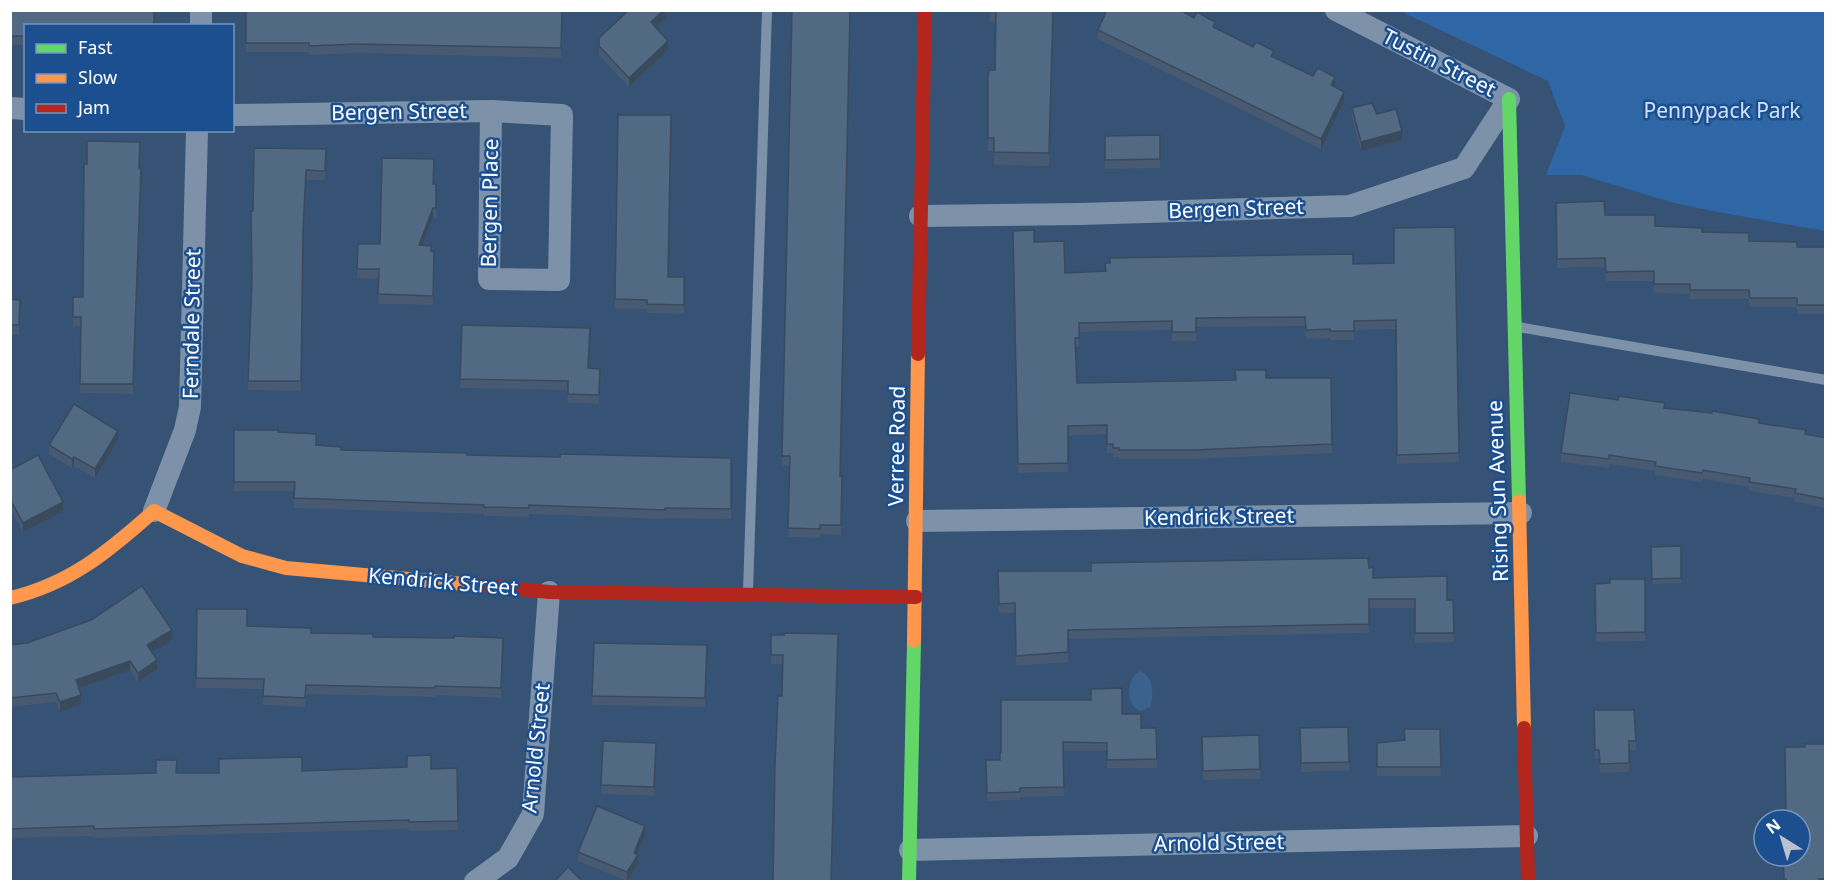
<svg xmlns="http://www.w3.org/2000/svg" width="1836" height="892" font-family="'Noto Sans',sans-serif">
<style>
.green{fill:#2f66a5}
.water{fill:#3b618d}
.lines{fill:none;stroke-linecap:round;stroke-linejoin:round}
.lane{stroke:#7d92a8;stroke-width:10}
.street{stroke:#7d92a8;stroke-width:22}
.fast{stroke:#63d668;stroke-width:14}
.slow{stroke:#ff974d;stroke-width:14}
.jam{stroke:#b3261e;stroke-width:14}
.wall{fill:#475a72}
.shaded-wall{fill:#394a5c}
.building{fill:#526984;stroke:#394a5c;stroke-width:1.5}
.labels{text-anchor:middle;stroke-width:5;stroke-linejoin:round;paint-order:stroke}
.street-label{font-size:21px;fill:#fff;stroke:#1b4f8f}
.park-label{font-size:21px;fill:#cfe3fa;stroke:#1b4f8f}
</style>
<rect width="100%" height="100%" fill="#365274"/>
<path class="green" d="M1400,11H1825V231L1717,212L1674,203L1581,175H1546L1565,126L1548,81Z"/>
<path class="water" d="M1140,671C1153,675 1155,695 1150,707L1141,711C1125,707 1126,677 1140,671Z"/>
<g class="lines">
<g class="lane">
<path d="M1518,327L1826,380"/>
<path d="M748,592L767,10"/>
</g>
<g class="street">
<path d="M201,26V10"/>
<path d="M10,108L26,109"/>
<path d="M232,115L491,111L562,115L559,280L489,279L491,111"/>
<path d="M920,216L1080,214L1350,206L1464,168L1509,99L1336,10"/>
<path d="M154,511L185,430L190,407L197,130"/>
<path d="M917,521L1521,513"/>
<path d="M910,850L1527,836"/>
<path d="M475,882L508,858L533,814L549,592"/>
</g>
<g class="fast">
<path d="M1509,99L1519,501"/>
<path d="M909,882L914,641"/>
</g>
<g class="slow">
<path d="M1519,501L1524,728"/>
<path d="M10,598C70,584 109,551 154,511L242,556L286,568L476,585"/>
<path d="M914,641L918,354"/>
</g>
<g class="jam">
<path d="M918,354L925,10"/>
<path d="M476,585L549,592L916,597"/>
<path d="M1524,728L1528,882"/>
</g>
</g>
<g class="wall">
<path d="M10,10L26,26V45H10Z"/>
<path d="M246,10H562L561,58L357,53L309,55V52H246Z"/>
<path d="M665,10V18L656,27L668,50L629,87L599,55V38Z"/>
<path d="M792,10L841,476H842L841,535L820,534V538L788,537L789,466L782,465Z"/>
<path d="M990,10H1053L1049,166L994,165V151H988V76L995,70L996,22H990Z"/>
<path d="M1215,28L1313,76L1335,86L1334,87L1344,101L1321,149L1098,39V30Z"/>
<path d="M1352,108L1402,140L1361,151L1352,117Z"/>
<path d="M618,115L668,277H684V314L647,313V309H615Z"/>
<path d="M1160,135V168L1105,169V136Z"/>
<path d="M326,149L325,180H306L303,242L301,391L248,390L253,211Z"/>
<path d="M139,168L141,177L133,394L80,393L81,326H73V297H83Z"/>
<path d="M433,184H436V217H433L423,246L431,251L434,252L433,305L378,304L379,279L357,278L358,244H380Z"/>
<path d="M1556,203L1655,226L1702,232L1749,241L1797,247H1826V314H1797V307H1750L1749,299H1690V294L1654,293V281H1606L1605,267L1557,268Z"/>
<path d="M1455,227L1459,462L1397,464L1396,329L1354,330V340H1330V338L1306,339L1305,326L1196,327V341H1172V330L1079,332V347H1076L1077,383L1266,378H1331L1332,453L1194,459H1119V457H1113V453H1107V434L1068,436V472L1018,473L1013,231L1034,242L1065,273L1394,263Z"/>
<path d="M10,299L20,300L19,334H10Z"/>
<path d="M462,325L589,368L600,369L599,404L568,403V390L460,388Z"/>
<path d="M1665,408L1759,423L1806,434L1826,438V508L1795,502V498L1749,491V487L1703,479L1702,482L1655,475V471L1609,464V468L1561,462V453Z"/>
<path d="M234,430L278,432L316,445L341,450L467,455L731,458V519L665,518V519L529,514V517L484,516V514L294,508V491H234Z"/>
<path d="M118,440L95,478L74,466L72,468L49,454V445Z"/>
<path d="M10,470L63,511L23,532L10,508Z"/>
<path d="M1681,546V583L1652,584L1651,547Z"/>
<path d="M1369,568L1373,578L1447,600H1453L1454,642L1415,643V608H1369V633L1068,639V662L1016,666L1015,613H999L998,571Z"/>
<path d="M1645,579V641L1596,642L1595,584L1610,583Z"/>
<path d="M197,609L247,626L311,633L503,647L501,698L435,695V697L306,694L305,707L286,706L263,705V689L196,688Z"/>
<path d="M838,634L782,696L783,664H771V635Z"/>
<path d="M172,640L152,652L157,669L138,682L130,670L79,688L81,704L60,712L56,702L10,707V645Z"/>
<path d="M594,643L707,645L705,707L592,705Z"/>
<path d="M1594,710L1636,741V750L1629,751V772L1600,773L1599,759H1595Z"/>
<path d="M1122,714L1141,728H1156L1157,768H1107V751H1063L1064,796L1020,797V800L987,801L986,760H1000Z"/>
<path d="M1348,727L1349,771L1301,772L1300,728Z"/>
<path d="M1440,729L1441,776H1377V743L1404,740Z"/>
<path d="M1259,735L1260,779L1203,780L1202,737Z"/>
<path d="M603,741L656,743L654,796L601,794Z"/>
<path d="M1826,744V882H1784L1783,856Z"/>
<path d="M457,768L458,830L409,831V829L94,838V836L10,838V777Z"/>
<path d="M645,835L637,854L638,864L627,881L578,861V852Z"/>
</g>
<g class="shaded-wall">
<path d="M664,10H665V18L651,32V22Z"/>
<path d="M668,41V50L629,87V78Z"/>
<path d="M1335,77V86L1331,94V85Z"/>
<path d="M1344,92V101L1321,149V139Z"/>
<path d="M1402,131V140L1361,151V142Z"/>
<path d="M433,208V217L419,255V245Z"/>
<path d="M118,431V440L95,478V469Z"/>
<path d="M74,457V466L72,468V459Z"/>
<path d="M63,502V511L23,532V523Z"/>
<path d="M172,630V640L147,655V645Z"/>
<path d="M157,660V669L138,682V673Z"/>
<path d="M130,661V670L76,689V680Z"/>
<path d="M81,695V704L60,712V702Z"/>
<path d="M645,826V835L634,861L638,855V864L627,881V872Z"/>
</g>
<g class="building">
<path d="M10,10H154V26H26V36H10Z"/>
<path d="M246,10H562L561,48L357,44L309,46V43H246Z"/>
<path d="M629,10H664L651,22L668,41L629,78L599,46V38Z"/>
<path d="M792,10H850L840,476H842L841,525H820V529L788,528L790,456H782Z"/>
<path d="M996,10H1053L1049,153L994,152V138H988V76L989,70H995Z"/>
<path d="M1107,10H1180L1194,18L1197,12L1215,22L1213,27L1253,47L1256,42L1274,51L1271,56L1313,76L1318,68L1335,77L1331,85L1344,92L1321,139L1098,30Z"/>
<path d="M1372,103L1377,114L1396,109L1402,131L1361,142L1352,108Z"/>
<path d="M618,115H671L668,277H684V305L647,304V300L615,299Z"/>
<path d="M1160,135V159L1105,160V136Z"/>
<path d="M87,141L140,142L139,168H141L133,384H80L81,317H73V297H83L84,164H87Z"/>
<path d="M254,148L326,149L325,171L306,170L303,232L301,381H248L252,280L251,211H253Z"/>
<path d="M382,158L434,159L433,184H436V208H433L419,245L431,246V251L434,252L433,296L378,294L379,269H357L358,244H380Z"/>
<path d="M1604,201L1605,215H1655V226L1702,228V232L1749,233V241L1797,242V247H1826V305H1797V298H1750L1749,290H1690V284H1654V271L1606,272L1605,258L1557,259L1556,203Z"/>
<path d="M1455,227L1459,453L1397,455L1396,320L1354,321V331H1330V329L1306,330L1305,317L1196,318V332H1172V321L1079,323V338H1075L1077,383L1236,380L1235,370H1266V378H1331L1332,444L1194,450H1119V448H1113V444H1107V425L1068,426V463L1018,464L1013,231L1034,230V242L1064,241L1065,273L1106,271L1105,263H1110V258L1353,254V264L1394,263V228Z"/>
<path d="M10,299L20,300L19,325H10Z"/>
<path d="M462,325L590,328L588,368L600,369L599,395L568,394V381L460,379Z"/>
<path d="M1570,393L1618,400L1619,396L1665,403L1664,408L1712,413V411L1759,419V423L1806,430L1805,434L1826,438V499L1795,493L1796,489L1749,482L1750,478L1703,470L1702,473L1655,466L1656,462L1609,455V459L1561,453Z"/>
<path d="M74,404L118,431L95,469L74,457L72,459L49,445Z"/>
<path d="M234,430H278V432L316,434V445L341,447V450L467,453V455L560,457V454L731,458V509L665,508V510L529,505V508L484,507V505L294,498L295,482H234Z"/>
<path d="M38,455L63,502L23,523L10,499V470Z"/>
<path d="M1681,546V578L1652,579L1651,547Z"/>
<path d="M1368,558L1369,568L1373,567V578L1447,576V600H1453L1454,633H1415V599H1369V624L1068,630V652L1016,656L1015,603L999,604L998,571H1091V563Z"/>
<path d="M1610,579H1645V632L1596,633L1595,584L1610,583Z"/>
<path d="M142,586L172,630L147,645L157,660L138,673L130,661L76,680L81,695L60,702L56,693L10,698V645L27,643L91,620Z"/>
<path d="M197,609H247V626L311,628V633L373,634V637L454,638V636L503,638L501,688L435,686V688L306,685L305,698L263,696L264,679L196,678Z"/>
<path d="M784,633L838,634L831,882H773L775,764L778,696H782L783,655H771V635H784Z"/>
<path d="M594,643L707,645L705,698L592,696Z"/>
<path d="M1122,688V714H1141V728H1156L1157,759L1107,760V743L1063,742L1064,787L1020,788V792L987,793L986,760H1000V752H1001V700H1091V689Z"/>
<path d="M1594,710H1634L1636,741H1629V763L1600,764L1599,750H1595Z"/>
<path d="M1348,727L1349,762L1301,763L1300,728Z"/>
<path d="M1404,729H1440L1441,767H1377V743L1405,740Z"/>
<path d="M1259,735L1260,769L1203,771L1202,737Z"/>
<path d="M603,741L656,743L654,787L601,785Z"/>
<path d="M1805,744H1826V879H1819V882H1786V879H1784L1783,856H1800V820H1786L1785,747H1805Z"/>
<path d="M431,755V769L457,768L458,821L409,822V820L94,829V826L10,829V777L156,773V760H177L176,773H219V759L302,757V771L407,767V756Z"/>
<path d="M597,806L645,826L634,853L638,855L627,872L578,852Z"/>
<path d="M568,867L583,882H554Z"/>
</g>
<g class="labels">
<g class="street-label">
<text transform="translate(1439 63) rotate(27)" y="7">Tustin Street</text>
<text transform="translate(399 112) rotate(-1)" y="7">Bergen Street</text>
<text transform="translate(490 203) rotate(-89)" y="7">Bergen Place</text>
<text transform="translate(1236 209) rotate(-2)" y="7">Bergen Street</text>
<text transform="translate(192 324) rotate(-89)" y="7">Ferndale Street</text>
<text transform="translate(897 446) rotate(-89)" y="7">Verree Road</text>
<text transform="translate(1498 491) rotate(-92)" y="7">Rising Sun Avenue</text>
<text transform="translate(1219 517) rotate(-1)" y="7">Kendrick Street</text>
<text transform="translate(443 582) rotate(5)" y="7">Kendrick Street</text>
<text transform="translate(536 748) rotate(-84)" y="7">Arnold Street</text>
<text transform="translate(1219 843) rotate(-1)" y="7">Arnold Street</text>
</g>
<g class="park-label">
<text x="1722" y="118">Pennypack Park</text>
</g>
</g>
<rect width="1836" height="892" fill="none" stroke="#ffffff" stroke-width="24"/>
<rect x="24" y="24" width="210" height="108" fill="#1b4f8f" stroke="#7695bc" stroke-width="1.5"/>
<rect x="36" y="44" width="30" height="9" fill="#63d668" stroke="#7695bc" stroke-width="1.5"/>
<text x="78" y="54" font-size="18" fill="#ffffff">Fast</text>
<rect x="36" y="74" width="30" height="9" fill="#ff974d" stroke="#7695bc" stroke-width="1.5"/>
<text x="78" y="84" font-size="18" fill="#ffffff">Slow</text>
<rect x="36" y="104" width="30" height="9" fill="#b3261e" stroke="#7695bc" stroke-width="1.5"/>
<text x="78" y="114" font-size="18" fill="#ffffff">Jam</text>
<g transform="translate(1782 838) rotate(323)"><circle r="28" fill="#1b4f8f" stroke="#7695bc" stroke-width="1.5"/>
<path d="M0-4.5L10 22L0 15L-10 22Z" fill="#b9c2ce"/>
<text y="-9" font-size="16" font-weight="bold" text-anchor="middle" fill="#ffffff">N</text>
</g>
</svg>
